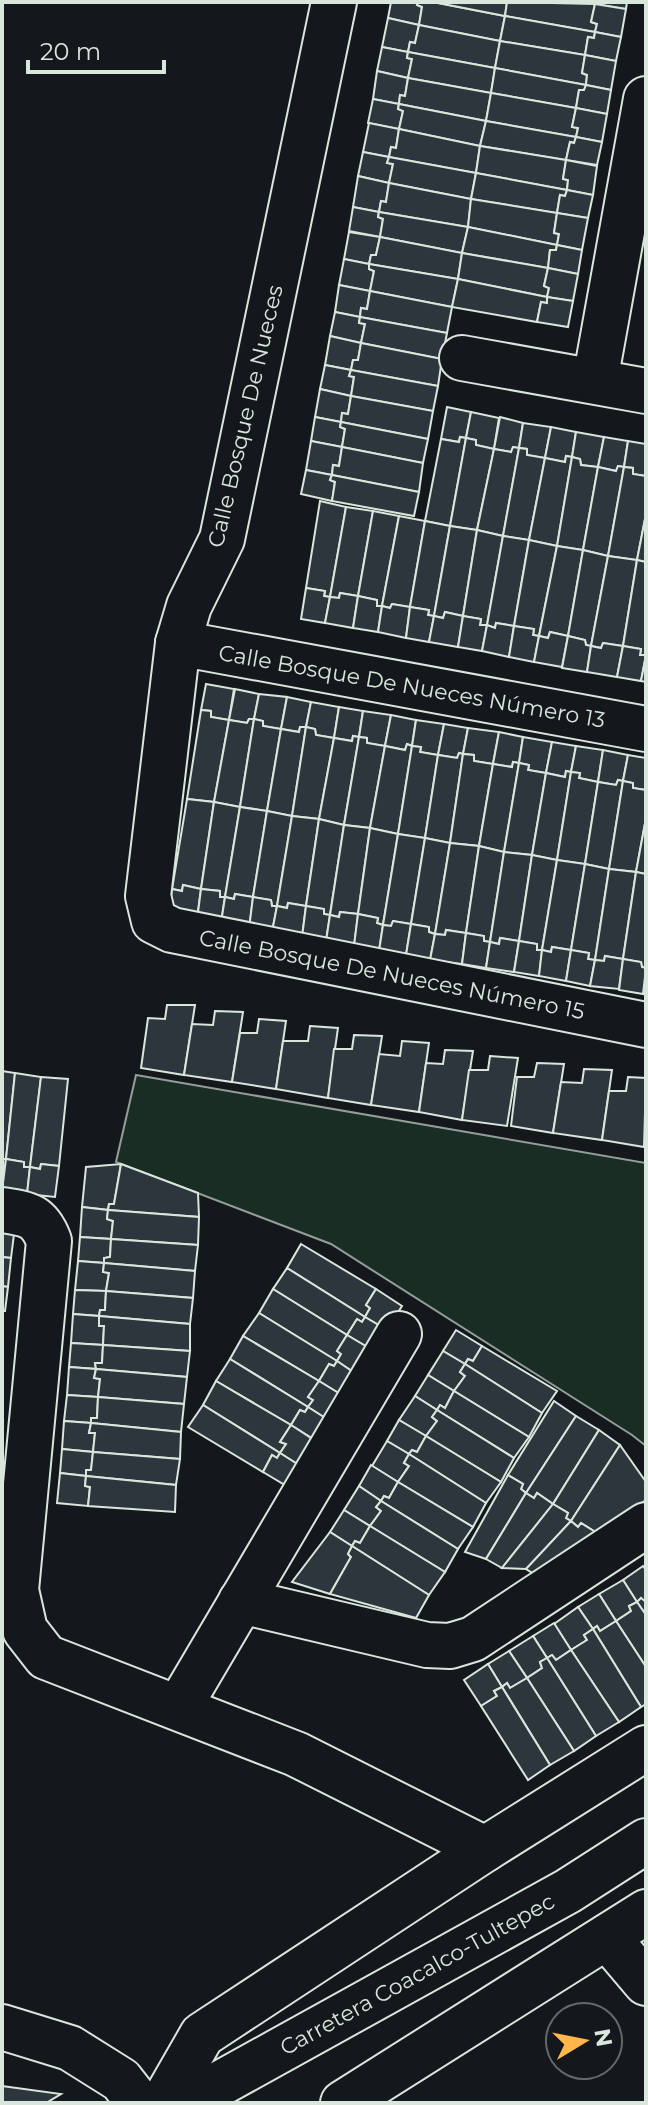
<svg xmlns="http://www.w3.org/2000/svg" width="648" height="2105" font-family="Montserrat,sans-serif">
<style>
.green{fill:#1a2d24;stroke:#939e99;stroke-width:2}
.building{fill:#2c363c;stroke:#d8e6dc;stroke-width:2}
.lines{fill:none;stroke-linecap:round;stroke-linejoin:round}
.minor-casing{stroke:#d8e6dc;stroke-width:48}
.major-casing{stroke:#d8e6dc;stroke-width:48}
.minor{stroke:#14181c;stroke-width:44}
.major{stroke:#14181c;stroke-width:44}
.labels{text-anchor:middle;stroke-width:6;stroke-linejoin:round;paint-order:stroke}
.street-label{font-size:22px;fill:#d8e6dc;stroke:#14181c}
</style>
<rect width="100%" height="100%" fill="#14181c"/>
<path class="green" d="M136,1075L646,1163V1446L632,1435L331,1244L116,1162Z"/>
<g class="building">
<path d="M391,2H418L417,5L422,7L419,25L388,18Z"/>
<path d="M418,2H433L505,16L500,41L419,25L422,7L417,5Z"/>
<path d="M433,2H507L505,16Z"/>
<path d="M507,2L595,4L591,22L597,24L595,32L505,16Z"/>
<path d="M595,2H627L626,9L595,4Z"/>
<path d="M595,4L626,9L621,37L595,32L597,24L591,22Z"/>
<path d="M505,16L595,32L594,38L588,37L585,55L500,41Z"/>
<path d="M388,18L419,25L415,43L410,42L408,52L382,47Z"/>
<path d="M419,25L500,41L495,68L408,52L410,42L415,43Z"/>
<path d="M595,32L621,37L616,61L585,55L588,37L594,38Z"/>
<path d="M500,41L585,55L582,73L587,75L586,85L495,68Z"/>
<path d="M382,47L408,52L407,58L412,59L408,78L377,71Z"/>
<path d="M408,52L495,68L491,93L408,78L412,59L407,58Z"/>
<path d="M585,55L616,61L611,90L586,85L587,75L582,73Z"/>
<path d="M495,68L586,85L584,90H579L576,108L491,93Z"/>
<path d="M377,71L408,78L405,96L400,95L399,104L373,99Z"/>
<path d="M408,78L491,93L486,121L399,104L400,95L405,96Z"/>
<path d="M586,85L611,90L607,114L576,108L579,90H584Z"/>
<path d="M491,93L576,108L572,127L578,128L576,137L486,121Z"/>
<path d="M373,99L399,104L398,109L403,111L399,129L368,123Z"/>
<path d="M399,104L486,121L480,146L399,129L403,111L398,109Z"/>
<path d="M576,108L607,114L602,142L576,137L578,128L572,127Z"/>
<path d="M486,121L576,137L574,143L570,142L566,160L480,146Z"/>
<path d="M369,123L399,129L396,148L391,147L389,157L363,152Z"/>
<path d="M399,129L480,146L476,173L389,157L391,147L396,148Z"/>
<path d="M576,137L602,142L597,165L566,160L570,142L574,143Z"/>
<path d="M480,146L566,160L563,179L568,180L567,190L476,173Z"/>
<path d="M363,152L389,157L387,163L393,164L389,183L358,176Z"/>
<path d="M389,157L476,173L471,199L389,183L393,164L387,163Z"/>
<path d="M566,160L597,166L593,195L567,190L568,180L563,179Z"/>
<path d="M476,173L567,190L565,196L560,195L557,213L471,199Z"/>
<path d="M358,176L389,183L386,202L381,201L379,212L353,207Z"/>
<path d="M389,183L471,199L468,227L379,212L381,201L386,202Z"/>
<path d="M567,190L593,195L588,218L557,213L560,195L565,196Z"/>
<path d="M471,199L557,213L554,233L559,234L557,245L468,227Z"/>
<path d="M353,207L379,212L378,217L383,219L380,237L349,231Z"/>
<path d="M379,212L468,227L462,253L380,237L383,219L378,217Z"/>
<path d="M557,213L588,218L582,250L557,245L559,234L554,233Z"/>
<path d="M468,227L557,245L556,250H550L548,268L462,253Z"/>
<path d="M349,232L380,237L376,255H371L369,264L344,259Z"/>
<path d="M380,237L462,253L458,279L369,264L371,255H376Z"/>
<path d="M557,245L582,250L578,274L548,268L550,250H556Z"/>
<path d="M462,253L548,268L544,286L549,288L547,297L458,279Z"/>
<path d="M344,259L369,264V269L374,271L370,291L339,285Z"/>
<path d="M369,264L458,279L452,307L370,291L374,271L369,269Z"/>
<path d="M548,268L578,274L573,301L547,297L549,288L544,286Z"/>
<path d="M458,279L547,297V303L541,302L537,322L452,307Z"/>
<path d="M339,285L370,291L367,309L361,308L360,317L335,312Z"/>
<path d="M370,291L452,307L447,333L360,317L361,308L367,309Z"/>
<path d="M547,297L573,301L568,327L537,322L541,302L547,303Z"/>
<path d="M335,312L360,317L359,323L365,324L361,343L330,336Z"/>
<path d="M360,317L447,333L442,359L361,343L365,324L359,323Z"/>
<path d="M330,336L361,343L358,360H353L351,370L325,365Z"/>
<path d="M361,343L442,359L438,386L351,370L353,360H358Z"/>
<path d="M325,365L351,370L349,376L354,377L351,396L320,389Z"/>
<path d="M351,370L438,386L433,411L351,396L354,377L349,376Z"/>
<path d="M320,389L351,396L348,414L342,413L341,422L315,417Z"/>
<path d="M351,396L433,411L428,439L341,422L342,413L348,414Z"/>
<path d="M447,407L471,412L466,438L460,437L459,442L441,439Z"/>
<path d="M471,412L499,418L494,449L476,445V440L466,438Z"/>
<path d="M315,417L341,422L340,427L345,429L342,447L311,441Z"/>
<path d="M500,417L523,423L519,448L513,447L511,452L494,449Z"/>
<path d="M341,422L428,439L423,463L342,447L345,429L340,427Z"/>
<path d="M523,423L551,427L545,458L527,455V449L519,448Z"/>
<path d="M551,427L576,432L572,457L566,456L565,462L545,458Z"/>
<path d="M576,432L604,437L598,467L581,465L580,459L572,457Z"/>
<path d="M460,437L466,438L450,526L425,521L441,439L459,442Z"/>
<path d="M604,437L628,441L624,467L618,466L616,471L598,467Z"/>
<path d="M466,438L476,440V445L494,449L477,530L450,526Z"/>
<path d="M311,441L342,447L339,466L333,465L332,475L306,470Z"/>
<path d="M628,441L646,444V476L633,474V468L624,467Z"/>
<path d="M342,447L423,463L419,492L332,475L333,465L339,466Z"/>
<path d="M513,447L519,448L503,536L477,530L494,449L511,452Z"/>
<path d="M519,448L527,449V455L545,458L529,540L503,536Z"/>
<path d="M566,456L572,457L557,546L529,540L545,458L565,462Z"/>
<path d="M572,457L580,459L581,465L598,467L583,550L557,546Z"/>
<path d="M618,466L624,467L608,556L583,550L598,467L616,471Z"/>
<path d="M624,467L633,468V474L646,476V514L637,560L608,556Z"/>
<path d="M306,470L332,475L330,480L335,482L332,501L301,494Z"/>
<path d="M332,475L419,492L414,516L332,501L335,482L330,480Z"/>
<path d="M320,501L346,507L330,597L324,596L325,591L306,588Z"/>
<path d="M346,507L373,511L358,596L340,593L339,598L330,597Z"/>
<path d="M373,511L399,516L382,606H377V600L358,596Z"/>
<path d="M646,514V562L637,560Z"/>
<path d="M399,516L425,521L410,607L392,604L390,608L382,606Z"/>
<path d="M425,521L450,526L434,616L428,615L429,610L410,607Z"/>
<path d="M450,526L477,530L463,616L445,612L443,618L434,616Z"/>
<path d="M477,530L503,536L487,625H480L481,619L463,616Z"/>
<path d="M503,536L529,540L514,626L496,623L495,628L487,625Z"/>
<path d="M529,540L557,546L539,636L533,635L534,629L514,626Z"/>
<path d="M557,546L583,550L568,636L550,632L548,638L539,636Z"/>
<path d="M583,550L608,556L591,646L586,645L585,640L568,636Z"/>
<path d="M608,556L637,560L623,646L603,643L601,648L591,646Z"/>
<path d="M637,560L646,562V655H640L641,649L623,646Z"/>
<path d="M306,588L325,591L324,596L330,597L325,623L301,619Z"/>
<path d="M340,593L358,596L353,628L325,623L330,597L339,598Z"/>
<path d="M358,596L377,600V606H382L378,632L353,628Z"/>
<path d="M392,604L410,607L406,638L378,632L382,606L390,608Z"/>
<path d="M410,607L429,610L428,615L434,616L429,642L406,638Z"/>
<path d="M445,612L463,616L458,647L429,642L434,616L443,618Z"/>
<path d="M463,616L481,619L480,625H487L482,651L458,647Z"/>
<path d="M496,623L514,626L509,657L482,651L487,625L495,628Z"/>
<path d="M514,626L534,629L533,635L539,636L534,662L509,657Z"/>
<path d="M550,632L568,636L562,667L534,662L539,636L548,638Z"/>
<path d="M568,636L585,640L586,645L591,646L587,672L562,668Z"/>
<path d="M603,643L623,646L617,677L587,672L591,646L601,648Z"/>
<path d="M623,646L641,649L640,655H646L641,681L617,677Z"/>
<path d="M646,655V682L641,681Z"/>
<path d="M206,684L234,689L229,720L211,717V711L201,710Z"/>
<path d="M235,689L259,694L254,719H249L247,723L229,720Z"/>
<path d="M259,694L287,697L281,729L263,726V721L254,719Z"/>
<path d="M287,697L311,702L306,727H300L299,732L281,729Z"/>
<path d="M311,702L339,707L334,738L316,735L315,729L306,727Z"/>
<path d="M339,707L363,711L359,737L353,736L352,741L334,738Z"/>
<path d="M201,710L211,711V717L229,720L214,802L187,799Z"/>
<path d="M363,711L391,715L385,746L367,743V738L359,737Z"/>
<path d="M391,715L416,720L412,746L407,744L405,750L385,746Z"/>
<path d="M249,719H254L240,807L214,802L229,720L247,723Z"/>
<path d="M254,719L263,721V726L281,729L267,811L240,807Z"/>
<path d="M416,720L444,724L438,755L420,752L421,747L412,746Z"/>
<path d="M444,724L468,728L463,754L459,753L457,758L438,755Z"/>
<path d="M300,727H306L292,816L267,811L281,729L299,732Z"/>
<path d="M306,727L315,729L316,735L334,738L319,819L292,816Z"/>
<path d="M468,728L499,732L493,764L474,761V755L463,754Z"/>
<path d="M499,732L523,737L519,763L513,762L512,767L493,764Z"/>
<path d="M353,736L359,737L344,825L319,819L334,738L352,741Z"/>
<path d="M359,737L367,738V743L385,746L370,828L344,825Z"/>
<path d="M523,737L552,742L546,773L528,770L529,765L519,763Z"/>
<path d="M552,742L576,746L571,772L566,771L565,777L546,773Z"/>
<path d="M407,744L412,746L398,834L370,828L385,746L405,750Z"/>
<path d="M412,746L421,747L420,752L438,755L425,838L398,834Z"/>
<path d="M576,746L603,750L598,782L579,778L580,773L571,772Z"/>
<path d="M603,750L628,755L623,781L618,780L616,785L598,782Z"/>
<path d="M459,753L463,754L450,843L425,838L438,755L457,758Z"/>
<path d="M463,754L474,755V761L493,764L479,846L450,843Z"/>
<path d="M628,755L646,758V790L633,788V783L623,781Z"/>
<path d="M513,762L519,763L504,852L479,846L493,764L512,767Z"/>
<path d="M519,763L529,765L528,770L546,773L532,855L504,852Z"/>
<path d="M566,771L571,772L557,860L532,855L546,773L565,777Z"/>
<path d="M571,772L580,773L579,778L598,782L585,864L557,860Z"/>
<path d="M618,780L623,781L609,869L585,864L598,782L616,785Z"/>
<path d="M623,781L633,783V788L646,790V818L636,872L609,869Z"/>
<path d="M187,799L214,802L201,889L183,885L182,891L172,889Z"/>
<path d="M214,802L240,807L225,897H220V891L201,889Z"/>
<path d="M240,807L267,811L253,897L235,894L234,899L225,897Z"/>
<path d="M267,811L292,816L277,906H272L271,900L253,897Z"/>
<path d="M292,816L319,819L306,906L288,903L287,908L277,906Z"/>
<path d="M646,818V874L636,872Z"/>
<path d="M319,819L344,825L330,915L324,914V909L306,906Z"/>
<path d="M344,825L370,828L358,914L340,912L339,917L330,915Z"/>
<path d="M370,828L398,834L383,925L377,923L378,918L358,914Z"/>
<path d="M398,834L425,838L411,924L393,921L391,926L383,925Z"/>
<path d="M425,838L450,843L435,934L429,932V927L411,924Z"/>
<path d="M450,843L479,846L466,933L446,930L445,935L435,934Z"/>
<path d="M479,846L504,852L490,942L484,941V936L466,933Z"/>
<path d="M504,852L532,855L519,941L500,938L499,944L490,942Z"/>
<path d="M532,855L557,860L542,950H537V944L519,941Z"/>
<path d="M557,860L585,864L571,950L552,947L551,952L542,950Z"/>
<path d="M585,864L609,869L595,960L588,959L589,953L571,950Z"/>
<path d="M609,869L636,872L623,959L605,956L604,961L595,960Z"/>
<path d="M636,872L646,874V968L642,967L641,962L623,959Z"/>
<path d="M183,885L201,889L197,919L169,915L172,889L182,891Z"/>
<path d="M201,889L220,891V897H225L221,923L197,920Z"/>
<path d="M235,894L253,897L249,929L221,923L225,897L234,899Z"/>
<path d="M253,897L271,900L272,906H277L272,932L249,929Z"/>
<path d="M288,903L306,906L302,937L272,932L277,906L287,908Z"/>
<path d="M306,906L324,909V914L330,915L326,941L302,937Z"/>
<path d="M340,912L358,914L354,946L326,941L330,915L339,917Z"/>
<path d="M358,914L378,918L377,923L383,925L379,951L354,946Z"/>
<path d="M393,921L411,924L406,955L379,951L383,925L391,926Z"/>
<path d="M411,924L429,927V932L435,934L430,960L406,955Z"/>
<path d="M446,930L466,933L462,964L430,960L435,934L445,935Z"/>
<path d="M466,933L484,936V941L490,942L486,968L462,964Z"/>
<path d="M500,938L519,941L514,972L486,968L490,942L499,944Z"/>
<path d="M519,941L537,944V950H542L539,976L514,972Z"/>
<path d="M552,947L571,950L566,981L539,976L542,950L551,952Z"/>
<path d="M571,950L589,953L588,959L595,960L590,986L566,981Z"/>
<path d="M605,956L623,959L619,989L590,986L595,960L604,961Z"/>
<path d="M623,959L641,962L642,967L646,968L643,994L619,990Z"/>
<path d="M167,1005H195L184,1075L141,1068L148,1018L165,1019Z"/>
<path d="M215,1011L243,1012L232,1082L184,1075L192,1024L213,1025Z"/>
<path d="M259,1019L286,1021L276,1089L232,1082L240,1033H257Z"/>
<path d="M310,1026L338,1028L328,1098L276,1089L283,1041H308Z"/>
<path d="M354,1035L382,1036L371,1105L328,1098L334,1049H352Z"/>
<path d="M402,1041L429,1043L419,1112L371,1105L379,1054L400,1056Z"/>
<path d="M445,1050L473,1051L462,1120L419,1112L426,1063L443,1064Z"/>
<path d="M490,1056L518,1058L507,1126L462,1120L469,1070H488Z"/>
<path d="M537,1063L564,1064L553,1133L511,1126L517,1077H534Z"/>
<path d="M584,1069L612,1070L602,1140L553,1133L561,1082L582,1083Z"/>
<path d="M2,1071L15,1073L6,1159H2Z"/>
<path d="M15,1073L41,1077L30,1167H24V1162L6,1159Z"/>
<path d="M41,1077L68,1079L59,1166L41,1164L40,1169L30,1167Z"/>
<path d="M628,1077L646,1078L644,1147L602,1140L609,1091H626Z"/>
<path d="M2,1159H6L2,1191Z"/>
<path d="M6,1159L24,1162V1167H30L27,1194L2,1191Z"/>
<path d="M41,1164L59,1166L55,1197L27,1194L30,1167L40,1169Z"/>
<path d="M121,1164L114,1204H109L108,1210L82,1207L86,1167Z"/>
<path d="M121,1164L198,1193L199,1217L108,1210L109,1204H114Z"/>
<path d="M82,1207L108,1210L107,1219L113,1221L111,1239L80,1237Z"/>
<path d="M108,1210L199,1217L198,1245L111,1239L113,1221L107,1219Z"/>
<path d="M2,1232L14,1234L11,1258L2,1257Z"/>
<path d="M80,1237L111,1239L110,1257L104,1258V1263L78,1261Z"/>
<path d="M111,1239L198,1245L195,1271L104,1263V1258L110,1257Z"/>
<path d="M301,1244L376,1289L366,1305L370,1308L365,1317L287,1268Z"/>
<path d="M2,1257L11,1258L8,1287L2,1286Z"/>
<path d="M78,1261L104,1263L103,1272L109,1273L106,1291L75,1290Z"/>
<path d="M104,1263L195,1271L193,1298L106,1291L109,1273L103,1272Z"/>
<path d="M287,1268L365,1317L362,1322L357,1319L347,1335L273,1289Z"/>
<path d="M2,1286L8,1287L5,1311H2Z"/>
<path d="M273,1289L347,1335L337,1351L341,1354L337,1361L259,1313Z"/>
<path d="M376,1289L402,1306L387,1330L365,1317L370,1308L366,1305Z"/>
<path d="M75,1290L106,1291L105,1310H100L99,1316L73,1314Z"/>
<path d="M106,1291L193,1298L190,1324L99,1316L100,1310H105Z"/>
<path d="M259,1313L337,1361L334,1366L329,1364L319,1381L243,1336Z"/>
<path d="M73,1314L99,1316V1326H104L103,1345L71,1343Z"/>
<path d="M99,1316L190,1324V1351L103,1345L104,1326H99Z"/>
<path d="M365,1317L387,1330L374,1351L347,1335L357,1319L362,1322Z"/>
<path d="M456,1330L482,1346L473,1361L468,1359L465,1364L443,1351Z"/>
<path d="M347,1335L374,1351L359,1376L337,1361L341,1354L337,1351Z"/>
<path d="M243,1336L319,1381L308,1397L313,1400L308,1407L230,1359Z"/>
<path d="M71,1343L103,1345L102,1363H95L96,1369L69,1367Z"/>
<path d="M103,1345L190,1351L187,1377L96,1369L95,1363H102Z"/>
<path d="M482,1346L557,1391L542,1413L465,1364L468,1359L473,1361Z"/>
<path d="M443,1351L465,1364L460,1372L465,1376L454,1391L428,1375Z"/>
<path d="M230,1359L308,1407L305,1412L300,1410L291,1425L216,1381Z"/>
<path d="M337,1361L359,1376L345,1397L319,1381L329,1364L334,1366Z"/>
<path d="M465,1364L542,1413L529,1437L454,1391L465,1376L460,1372Z"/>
<path d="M69,1367L96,1369L94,1378L100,1379L98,1397L67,1395Z"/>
<path d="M96,1369L187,1377L184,1404L98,1397L100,1379L94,1378Z"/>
<path d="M428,1375L454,1391L445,1408L440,1405L437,1410L415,1396Z"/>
<path d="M216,1381L291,1425L280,1442L286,1444L280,1453L203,1405Z"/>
<path d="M319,1381L345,1397L330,1421L308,1407L313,1400L308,1397Z"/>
<path d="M454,1391L529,1437L514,1458L437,1410L440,1405L445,1408Z"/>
<path d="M67,1395L98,1397L97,1418H91V1423L64,1421Z"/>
<path d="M415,1396L437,1410L432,1417L437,1421L426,1436L399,1420Z"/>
<path d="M98,1397L184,1404L181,1432L91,1423V1418H97Z"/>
<path d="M554,1401L576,1416L526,1493L521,1489L523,1484L508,1475Z"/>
<path d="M203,1405L280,1453L277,1458L272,1455L263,1472L188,1427Z"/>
<path d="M308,1407L330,1421L318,1442L291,1425L300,1410L305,1412Z"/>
<path d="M437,1410L514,1458L501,1482L426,1436L437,1421L432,1417Z"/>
<path d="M576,1416L599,1430L553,1504L537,1493L534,1498L526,1493Z"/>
<path d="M399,1420L426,1436L417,1452L412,1450L409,1454L387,1441Z"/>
<path d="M64,1421L91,1423L89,1433H95L93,1452L62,1449Z"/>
<path d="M91,1423L181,1432L180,1459L93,1452L95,1433H89Z"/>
<path d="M291,1425L317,1442L302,1467L280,1453L286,1444L280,1442Z"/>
<path d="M599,1430L620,1445L571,1521L566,1518L568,1513L553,1504Z"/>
<path d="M426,1436L501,1482L486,1503L409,1454L412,1450L417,1452Z"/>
<path d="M387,1441L409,1454L404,1463L409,1466L398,1482L372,1466Z"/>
<path d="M620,1445L646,1482V1500L597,1533L581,1523L578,1527L571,1521Z"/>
<path d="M62,1449L93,1452L91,1470H86V1476L60,1473Z"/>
<path d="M93,1452L180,1459L176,1485L86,1476V1470H91Z"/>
<path d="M280,1453L302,1467L290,1488L263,1472L272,1455L277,1458Z"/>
<path d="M409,1454L486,1503L473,1527L398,1482L409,1466L404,1463Z"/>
<path d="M371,1465L398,1482L389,1498L384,1496L381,1501L359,1486Z"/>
<path d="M60,1473L86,1476L85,1486L90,1487L88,1506L57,1503Z"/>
<path d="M508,1475L523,1484L521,1489L526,1493L486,1559L465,1552Z"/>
<path d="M86,1476L176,1485L175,1512L88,1506L90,1487L85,1486Z"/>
<path d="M398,1482L473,1527L458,1549L381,1501L384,1496L389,1498Z"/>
<path d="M359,1486L381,1501L376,1507L381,1511L370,1526L344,1510Z"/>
<path d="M526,1493L534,1498L537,1493L553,1504L502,1568L486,1559Z"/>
<path d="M381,1501L458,1549L445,1572L370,1526L381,1511L376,1507Z"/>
<path d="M553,1504L568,1513L566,1518L571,1521L526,1569L502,1568Z"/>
<path d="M344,1510L370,1526L360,1543L355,1541L352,1546L330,1532Z"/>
<path d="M571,1521L578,1527L581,1523L597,1533L542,1579L526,1569Z"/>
<path d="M370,1526L445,1572L429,1595L352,1546L355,1541L360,1543Z"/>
<path d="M330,1532L352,1546L348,1554L351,1557L330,1594L292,1582Z"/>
<path d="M352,1546L429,1595L416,1618L330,1594L351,1557L348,1554Z"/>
<path d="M643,1566L646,1570L645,1603L641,1598L637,1602L623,1580Z"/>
<path d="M623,1580L637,1602L629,1606L631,1611L616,1621L599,1594Z"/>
<path d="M599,1594L616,1621L600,1631L597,1626L593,1629L578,1607Z"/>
<path d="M641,1598L646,1602V1615L637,1602Z"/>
<path d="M637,1602L646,1615V1667L616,1621L631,1611L629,1606Z"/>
<path d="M578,1607L593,1629L584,1635L587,1640L571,1650L554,1624Z"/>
<path d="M616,1621L646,1667V1704L641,1707L593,1629L597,1626L600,1631Z"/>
<path d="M554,1623L571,1650L556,1660L552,1655L547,1658L533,1636Z"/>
<path d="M593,1629L641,1707L619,1722L571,1650L587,1640L584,1635Z"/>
<path d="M533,1636L547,1658L540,1662L542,1668L527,1678L509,1651Z"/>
<path d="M571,1650L619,1722L596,1736L547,1658L552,1655L556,1660Z"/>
<path d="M509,1651L527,1678L510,1688L507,1683L502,1687L488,1664Z"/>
<path d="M547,1658L596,1736L574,1751L527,1678L542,1668L540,1662Z"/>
<path d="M488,1664L502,1687L494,1691L497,1696L481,1706L464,1680Z"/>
<path d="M527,1678L574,1751L550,1765L502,1687L507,1683L510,1688Z"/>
<path d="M502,1687L550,1765L528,1780L481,1706L497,1696L494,1691Z"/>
<path d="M2,2086L61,2094L46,2103H2Z"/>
</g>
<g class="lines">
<g class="minor-casing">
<g id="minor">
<path d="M334,2L222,539L189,606L178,643L148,896L154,921L172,930L646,1025"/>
<path d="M462,358L646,391"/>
<path d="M595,381L646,99"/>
<path d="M178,643L646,729"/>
<path d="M2,1210C28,1214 39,1215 49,1241L16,1590L25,1630L46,1657L296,1754L485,1849"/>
<path d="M241,1601L427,1645L450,1646L473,1639L646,1525"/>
<path d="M179,1707L399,1334"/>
<path d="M607,1937L646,1983"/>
<path d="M2,2027L70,2048L121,2080L139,2103"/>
<path d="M163,2103L202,2035L485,1849L646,1748"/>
</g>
</g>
<g class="major-casing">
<g id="major">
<path d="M185,2103L568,1891L646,1841"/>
<path d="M343,2103L646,1912"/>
</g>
</g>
<use href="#minor" class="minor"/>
<use href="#major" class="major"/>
</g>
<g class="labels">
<g class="street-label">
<text transform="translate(245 416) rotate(-77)" y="8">Calle Bosque De Nueces</text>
<text transform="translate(412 686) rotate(10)" y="8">Calle Bosque De Nueces Número 13</text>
<text transform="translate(392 974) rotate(11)" y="8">Calle Bosque De Nueces Número 15</text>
<text transform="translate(417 1974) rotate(-29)" y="8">Carretera Coacalco-Tultepec</text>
</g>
</g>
<rect width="648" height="2105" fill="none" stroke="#d8e6dc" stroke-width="8"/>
<g transform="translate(584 2041) rotate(80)"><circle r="38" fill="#14181c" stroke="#626a69" stroke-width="2"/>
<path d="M0-6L14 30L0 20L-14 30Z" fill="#ffb74d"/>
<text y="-12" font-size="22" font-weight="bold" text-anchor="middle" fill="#d8e6dc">N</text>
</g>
<path d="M28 60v12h136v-12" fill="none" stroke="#d8e6dc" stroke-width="4"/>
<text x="40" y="60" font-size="24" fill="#d8e6dc" stroke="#14181c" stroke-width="6" paint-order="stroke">20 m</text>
</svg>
